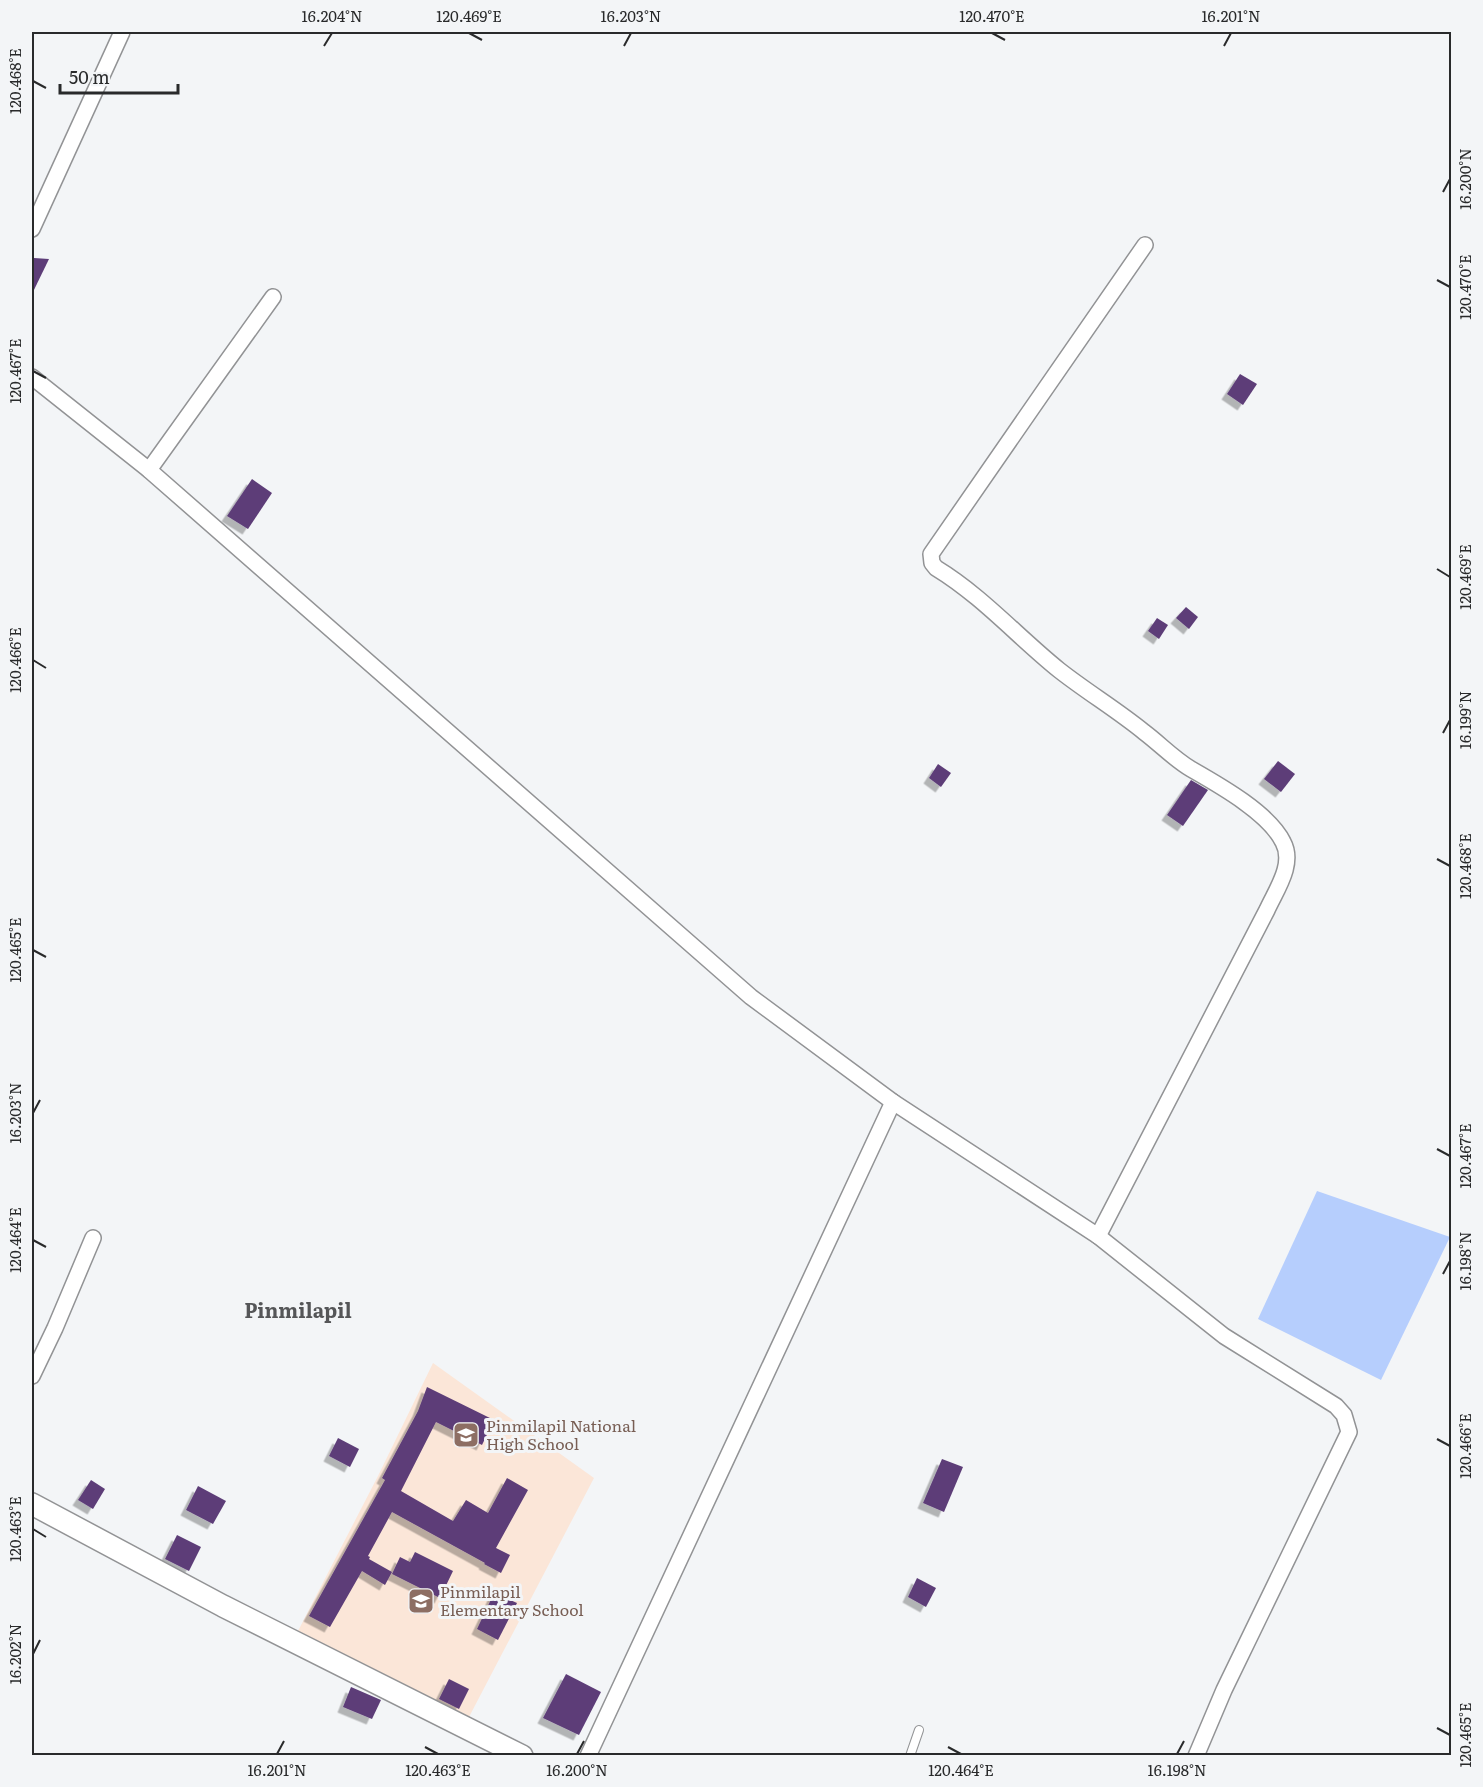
<svg xmlns="http://www.w3.org/2000/svg" width="1483" height="1787" font-family="Literata,serif">
<style>
.education{fill:#fbe6d8}
.green{fill:#b6cefd}
.building{fill:#5d3e78;filter:url(#shadow)}
.lines{fill:none;stroke-linecap:round;stroke-linejoin:round}
.lane-casing{stroke:#929395;stroke-width:10}
.street-casing{stroke:#929395;stroke-width:18}
.secondary-casing{stroke:#929395;stroke-width:24}
.lane{stroke:#fff;stroke-width:8}
.street{stroke:#fff;stroke-width:15}
.secondary{stroke:#fff;stroke-width:21}
.ticks{fill:none;stroke:#292a2b;stroke-width:2}
.labels{text-anchor:middle;stroke-width:6;stroke-linejoin:round;paint-order:stroke}
.education-label{font-size:16px;fill:#785e54;stroke:#f3f5f7;text-anchor:start}
.quarter-label{font-size:20px;font-weight:bold;fill:#555658;stroke:#f3f5f7}
.neatline{fill:none;stroke:#292a2b;stroke-width:2}
.ticks-label{font-size:15px;text-anchor:middle;fill:#292a2b}
</style>
<defs>
<filter id="shadow"><feDropShadow dx="-5.5" dy="5.5" stdDeviation="0" flood-color="#0004"/></filter>
</defs>
<rect width="100%" height="100%" fill="#f3f5f7"/>
<path class="education" d="M433,1363L594,1478L469,1717L298,1631L378,1476Z"/>
<path class="green" d="M1317,1191L1450,1237L1381,1380L1258,1319Z"/>
<g class="building">
<path d="M34,258L49,259L32,294V263Z"/>
<path d="M1240,374L1257,384L1243,405L1227,394Z"/>
<path d="M252,479L272,493L248,529L227,516Z"/>
<path d="M1186,607L1198,617L1189,629L1176,618Z"/>
<path d="M1157,618L1168,625L1159,639L1148,631Z"/>
<path d="M1278,761L1295,774L1281,792L1264,779Z"/>
<path d="M938,764L951,773L941,787L929,778Z"/>
<path d="M1191,780L1208,790L1183,826L1167,815Z"/>
<path d="M427,1387L494,1420L482,1445L436,1422L401,1491L453,1521L466,1500L488,1513L507,1478L528,1490L496,1548L510,1555L501,1573L484,1564L485,1563L392,1512L368,1556L370,1557L369,1559L392,1572L385,1585L362,1571L330,1627L309,1616L385,1480L382,1478L418,1411Z"/>
<path d="M338,1438L359,1449L350,1467L329,1456Z"/>
<path d="M942,1459L963,1467L944,1512L923,1503Z"/>
<path d="M91,1480L105,1489L93,1509L78,1500Z"/>
<path d="M198,1486L226,1501L213,1524L186,1510Z"/>
<path d="M177,1535L201,1547L189,1571L165,1559Z"/>
<path d="M415,1552L453,1571L440,1598L392,1574L400,1557L410,1562Z"/>
<path d="M917,1578L936,1588L926,1607L908,1597Z"/>
<path d="M494,1593L517,1603L498,1640L477,1629Z"/>
<path d="M566,1674L601,1692L579,1735L543,1718Z"/>
<path d="M449,1679L469,1689L459,1709L439,1699Z"/>
<path d="M351,1687L381,1700L372,1719L343,1707Z"/>
</g>
<g class="lines">
<g class="lane-casing">
<path id="lane" d="M910,1756L919,1730"/>
</g>
<g class="street-casing">
<g id="street">
<path d="M32,229L122,32"/>
<path d="M32,377L149,470L751,997L893,1102L1098,1236L1224,1336L1336,1406L1344,1415L1349,1432L1224,1690L1196,1756"/>
<path d="M149,470L273,297"/>
<path d="M1098,1236L1267,910C1276,890 1295,864 1283,842C1269,813 1219,785 1191,769C1174,759 1160,744 1144,732C1117,710 1087,692 1059,670C1018,637 982,596 936,568L932,563L931,554L1145,245"/>
<path d="M32,1376L55,1328L93,1238"/>
<path d="M588,1756L893,1102"/>
</g>
</g>
<g class="secondary-casing">
<path id="secondary" d="M32,1504L223,1606L522,1756"/>
</g>
<use href="#lane" class="lane"/>
<use href="#street" class="street"/>
<use href="#secondary" class="secondary"/>
</g>
<path class="ticks" d="M469,33L482,40M992,33L1005,40M324,46L332,33M624,46L631,33M1224,46L1231,33M33,81L46,88M1443,192L1450,179M1437,280L1450,287M33,371L46,378M1437,569L1450,577M33,660L46,668M1443,733L1450,720M1437,859L1450,866M33,950L46,957M33,1113L40,1100M1437,1149L1450,1156M33,1240L46,1247M1443,1274L1450,1261M1437,1439L1450,1446M33,1529L46,1537M33,1654L40,1640M1437,1728L1450,1735M425,1747L438,1754M948,1747L961,1754M277,1754L284,1741M577,1754L584,1741M1177,1754L1184,1741"/>
<defs>
<g id="school-square" transform="scale(1.35)"><rect x="-9" y="-9" width="18" height="18" rx="4" fill="#8d6e63" stroke="#f3f5f7"/><path d="M0-5L7-2L0 1L-7-2ZM-4 1L0 2.5L4 1V4Q0 6-4 4Z" fill="#fff"/></g>
</defs>
<g fill-rule="evenodd">
<use href="#school-square" x="466" y="1435"/>
<use href="#school-square" x="421" y="1601"/>
</g>
<g class="labels">
<g class="education-label">
<text x="486" y="1432">Pinmilapil National<tspan x="486" dy="18">High School</tspan></text>
<text x="440" y="1598">Pinmilapil<tspan x="440" dy="18">Elementary School</tspan></text>
</g>
<g class="quarter-label">
<text x="298" y="1318">Pinmilapil</text>
</g>
</g>
<rect width="1483" height="1787" fill="none" stroke="#f3f5f7" stroke-width="66"/>
<path d="M60 84v9h118v-9" fill="none" stroke="#292a2b" stroke-width="3"/>
<text x="69" y="84" font-size="18" fill="#292a2b" stroke="#f3f5f7" stroke-width="4.5" paint-order="stroke">50 m</text>
<rect x="33" y="33" width="1417" height="1721" class="neatline"/>
<g class="ticks-label">
<text x="332" y="22">16.204°N</text>
<text x="469" y="22">120.469°E</text>
<text x="631" y="22">16.203°N</text>
<text x="992" y="22">120.470°E</text>
<text x="1231" y="22">16.201°N</text>
<text transform="translate(16 81) rotate(-90)" y="5">120.468°E</text>
<text transform="translate(1466 179) rotate(-90)" y="5">16.200°N</text>
<text transform="translate(1466 287) rotate(-90)" y="5">120.470°E</text>
<text transform="translate(16 371) rotate(-90)" y="5">120.467°E</text>
<text transform="translate(1466 577) rotate(-90)" y="5">120.469°E</text>
<text transform="translate(16 660) rotate(-90)" y="5">120.466°E</text>
<text transform="translate(1466 720) rotate(-90)" y="5">16.199°N</text>
<text transform="translate(1466 866) rotate(-90)" y="5">120.468°E</text>
<text transform="translate(16 950) rotate(-90)" y="5">120.465°E</text>
<text transform="translate(16 1113) rotate(-90)" y="5">16.203°N</text>
<text transform="translate(1466 1156) rotate(-90)" y="5">120.467°E</text>
<text transform="translate(16 1240) rotate(-90)" y="5">120.464°E</text>
<text transform="translate(1466 1261) rotate(-90)" y="5">16.198°N</text>
<text transform="translate(1466 1446) rotate(-90)" y="5">120.466°E</text>
<text transform="translate(16 1529) rotate(-90)" y="5">120.463°E</text>
<text transform="translate(16 1654) rotate(-90)" y="5">16.202°N</text>
<text transform="translate(1466 1735) rotate(-90)" y="5">120.465°E</text>
<text x="277" y="1776">16.201°N</text>
<text x="438" y="1776">120.463°E</text>
<text x="577" y="1776">16.200°N</text>
<text x="961" y="1776">120.464°E</text>
<text x="1177" y="1776">16.198°N</text>
</g>
</svg>
